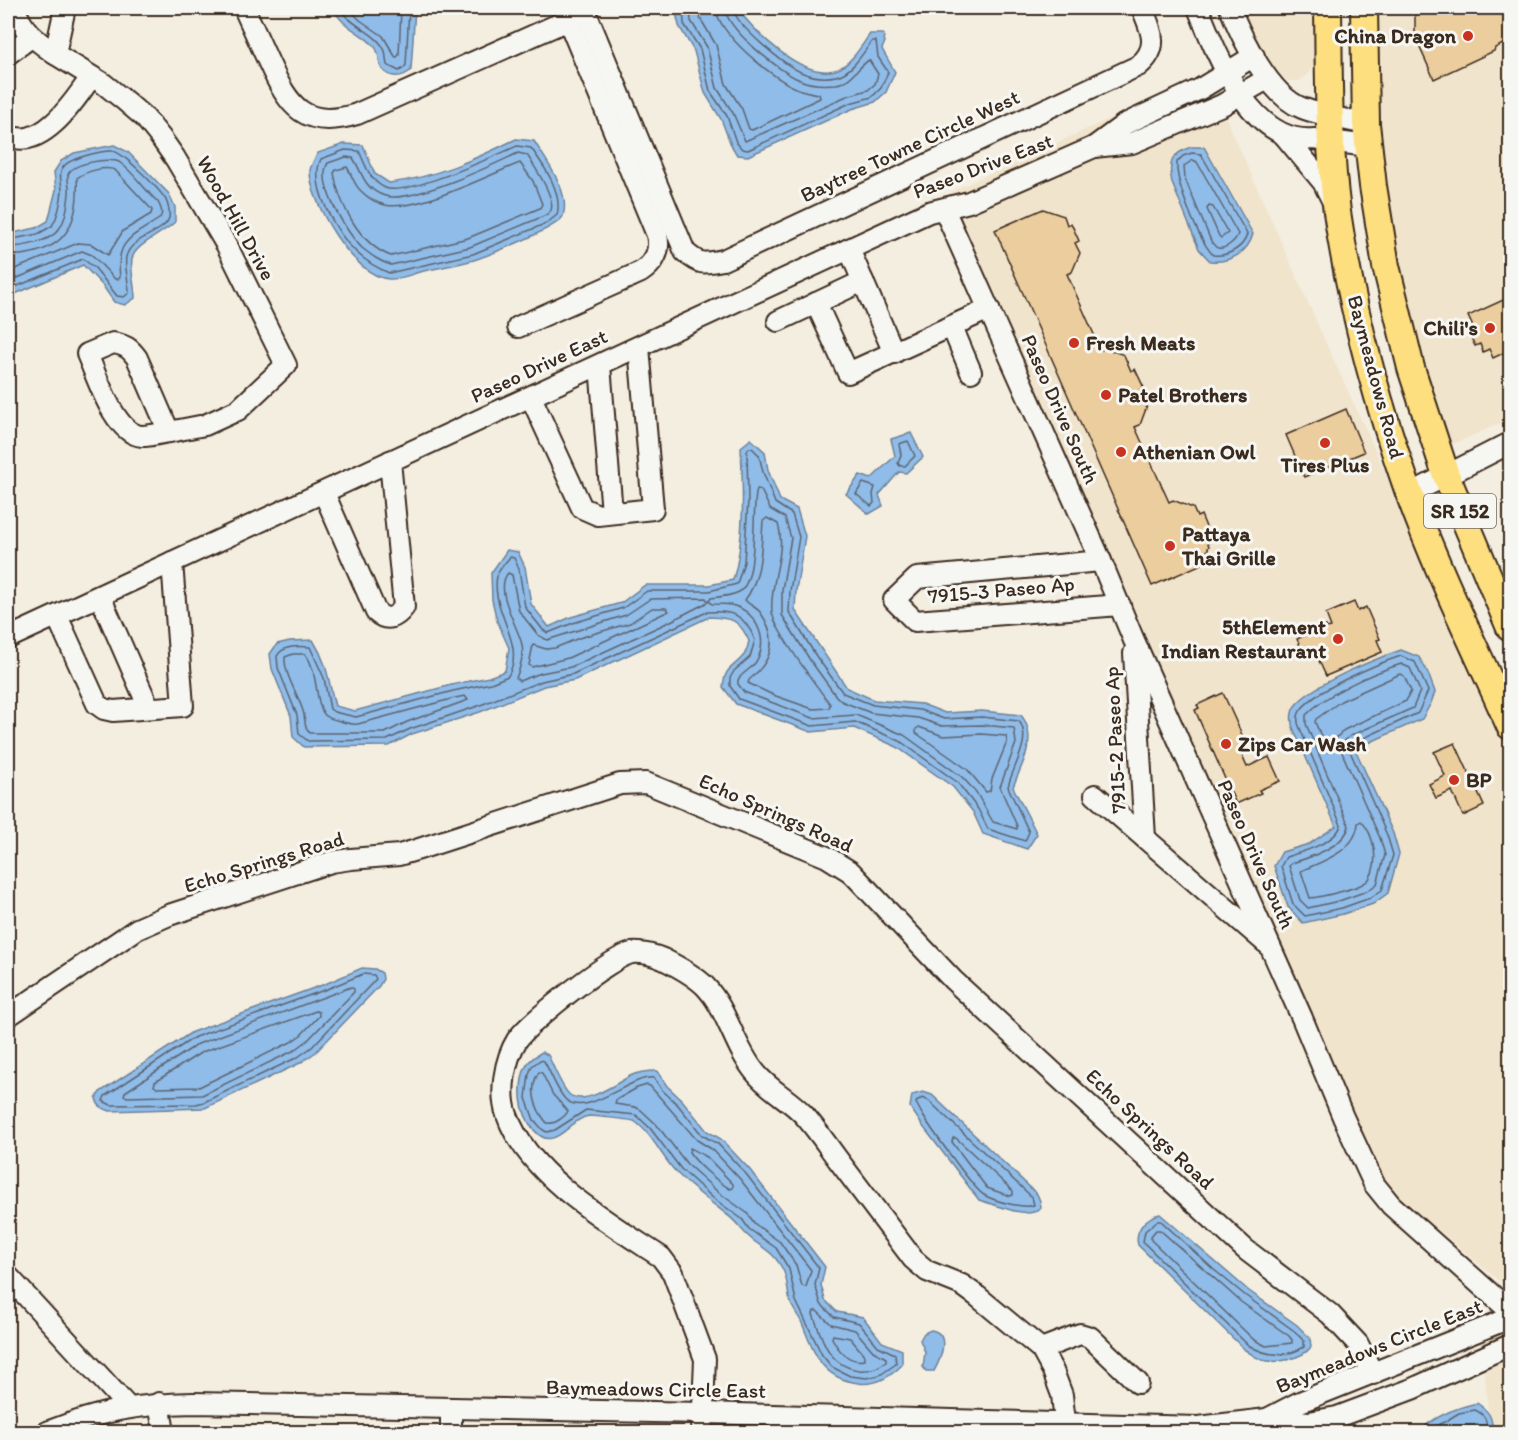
<svg xmlns="http://www.w3.org/2000/svg" width="1518" height="1440" font-family="Itim,sans-serif">
<style>
.built{fill:#f1e4cd;fill-rule:evenodd}
.water{fill:#8fbce9;stroke:#6d8298;stroke-width:1.5}
.lines{fill:none;stroke-linecap:round;stroke-linejoin:round}
.shore{stroke:#5d646f;stroke-width:1.5}
.building{fill:#ebcd9e;stroke:#3b2a1e;stroke-width:1.5}
.minor-casing{stroke:#3b2a1e;stroke-width:24}
.major-casing{stroke:#3b2a1e;stroke-width:30}
.minor{stroke:#f6f6f2;stroke-width:20}
.major{stroke:#fddf80;stroke-width:26}
.poi-dot{fill:#c8321e;stroke:#f6f6f2;stroke-width:2}
.labels{text-anchor:middle;stroke-width:6;stroke-linejoin:round;paint-order:stroke}
.shield{fill:#f6f6f2;stroke:#73675e;stroke-width:1.5}
.shield-label{font-size:20px;font-weight:bold;fill:#3b2a1e}
.poi-label{font-size:21px;font-weight:bold;fill:#3b2a1e;stroke:#f6f6f2;text-anchor:start}
.street-label{font-size:21px;fill:#3b2a1e;stroke:#f6f6f2}
</style>
<rect width="100%" height="100%" fill="#f4eee1"/>
<filter id="ink" filterUnits="userSpaceOnUse"><feTurbulence type="fractalNoise" baseFrequency=".0167" numOctaves="2"/><feDisplacementMap in="SourceGraphic" scale="12" xChannelSelector="R" yChannelSelector="G"/><feConvolveMatrix kernelMatrix="1 2 1 2 8 2 1 2 1" color-interpolation-filters="sRGB"/></filter>
<g filter="url(#ink)">
<g class="built">
<path d="M1241,8H1316V61L1307,76L1299,81H1288L1279,77L1272,69L1258,48Z"/>
<path d="M1374,8H1510V419L1445,448L1397,273L1381,168L1374,54Z"/>
<path d="M1213,71L1227,120L1331,354L1395,493L1406,514L1510,748V1290L1376,1178L1143,629L950,192ZM1401,650L1422,719L1355,749L1393,833L1373,904L1343,914L1303,923L1280,881L1274,866L1282,852L1309,845L1336,826L1291,720L1331,680Z"/>
<path d="M1510,1307V1432H1493V1422L1488,1411L1480,1320Z"/>
</g>
<g class="water">
<path d="M333,8H415L411,70C403,78 390,79 382,69C377,62 381,53 374,46C361,32 342,27 333,8Z"/>
<path d="M677,8H737C755,32 801,79 835,70C850,66 861,46 870,34H883L885,42L882,49L895,72L886,92L875,102L852,109L748,156L737,155L731,145L721,119L705,93L694,51L679,26L676,13Z"/>
<path d="M516,139L534,141C546,160 571,193 563,216C560,227 489,255 474,260C457,265 438,267 420,272C412,274 398,280 389,279C354,277 309,202 310,170C311,164 315,158 318,153L344,144L363,145L375,174L389,183C433,178 476,159 516,139Z"/>
<path d="M114,145L128,152L169,194L175,207V222C164,233 134,245 132,259C130,271 135,286 135,298L125,305L114,302L103,286L83,265L8,297V234L36,228L48,221L56,190L54,172L61,161L74,153Z"/>
<path d="M1191,147H1204L1253,234C1248,253 1230,263 1210,261L1199,249L1172,183C1168,162 1171,154 1191,147Z"/>
<path d="M911,433L923,457L906,473L899,472L879,495L883,506L869,514L846,494L860,475L871,479L895,456L891,439Z"/>
<path d="M751,439L765,452L768,470L780,500L797,509L805,536L796,591L795,610L847,688L874,700L922,704L945,713L982,711L1021,715C1039,738 1022,763 1013,787L1037,834L1027,849L983,834L973,812L953,787L897,747L854,728L811,732L736,704L723,687C725,666 733,669 744,655C747,651 748,645 749,641C739,619 732,618 709,617L575,680L544,686L480,712L412,734L389,746L304,747L293,737L291,716L272,669L270,654L277,644L290,641L313,640C328,664 328,680 335,706L355,711L451,685L489,677L505,671L509,648L497,621L492,600L491,573L507,550L518,552L525,567L531,604L549,627L571,617L621,603L645,585H709L733,580C745,539 743,490 741,447Z"/>
<path d="M1401,650L1419,657L1428,673L1435,692L1431,703L1422,719L1355,749L1393,833L1399,854L1388,893L1373,904L1343,914L1303,923L1288,907L1274,866L1282,852L1309,844L1336,826L1293,728C1291,721 1290,713 1295,706C1312,684 1375,659 1401,650Z"/>
<path d="M362,968L375,969L382,973L383,979L379,986L316,1052L300,1063L205,1108L110,1111C102,1108 98,1107 96,1098L100,1092L192,1032L325,984Z"/>
<path d="M542,1052L548,1055C553,1065 562,1089 570,1095C585,1106 617,1083 630,1076C638,1072 648,1071 657,1071L667,1086L682,1100L707,1131L721,1139L750,1170L825,1267L821,1285L825,1300L837,1312L863,1317L882,1342L902,1350V1365C890,1377 876,1386 858,1383C820,1378 814,1352 801,1321C798,1315 792,1308 790,1301C787,1291 788,1280 783,1270C772,1248 759,1248 745,1233C738,1226 734,1219 726,1214C710,1201 692,1189 677,1173C662,1158 652,1133 634,1121C631,1120 594,1116 589,1116C568,1118 553,1161 529,1123C521,1109 519,1095 522,1079C524,1065 530,1059 542,1052Z"/>
<path d="M923,1092L932,1095L1037,1194L1040,1201L1041,1208L1038,1211L1029,1213L1014,1211L979,1200L922,1125L910,1107L912,1095Z"/>
<path d="M1160,1214L1249,1291L1297,1325L1310,1338L1311,1347C1302,1359 1276,1364 1262,1360C1256,1358 1250,1353 1245,1350L1138,1245C1134,1230 1146,1217 1160,1214Z"/>
<path d="M931,1330C951,1333 941,1359 934,1371H926L923,1367L925,1352L920,1340L924,1333Z"/>
<path d="M1477,1403C1490,1412 1492,1417 1493,1432H1419C1434,1416 1455,1408 1477,1403Z"/>
</g>
<g class="lines">
<g class="shore">
<path d="M339,8C350,26 378,33 385,51C386,55 386,61 387,65L399,71L404,68L406,65L409,8"/>
<path d="M348,8L360,20L383,36L396,58L399,55L401,8"/>
<path d="M683,8L684,24L700,49L710,91L727,116L736,142L742,149L748,150L850,103L872,97L881,88L888,72L878,57L876,41H872C863,53 852,73 836,76C826,78 813,77 803,73C786,67 735,25 733,8"/>
<path d="M690,8L691,21L707,47L717,88L733,113L745,141L847,96L868,90L875,84L878,74L869,60C858,67 851,82 836,84C824,85 811,85 800,80C780,72 726,29 725,8"/>
<path d="M699,8L700,18L716,45L726,84L742,109L749,129L752,130L820,98L819,94C812,93 803,91 796,88C773,79 717,33 716,8"/>
<path d="M517,146L531,148C544,166 563,192 557,215L547,223L473,254L389,273C377,268 367,262 357,253C337,234 308,186 321,159L345,150L359,151C366,166 369,180 385,188C405,197 495,156 517,146Z"/>
<path d="M518,153L527,155C533,164 556,198 551,210C550,212 546,215 544,216L470,247L391,265C380,262 371,255 362,248C347,233 315,183 328,163L346,157L353,158C363,173 363,189 385,196C410,204 493,165 518,153Z"/>
<path d="M1192,153L1201,154L1247,234C1244,248 1227,257 1213,255C1199,240 1175,183 1177,162L1183,156Z"/>
<path d="M1193,160L1197,162L1238,234C1236,240 1226,250 1218,248C1216,248 1212,243 1211,241L1185,179L1184,166Z"/>
<path d="M520,163L533,181L542,204L540,208L468,238L391,256C360,245 339,204 334,173L336,170L347,167C352,175 354,185 361,191C367,197 376,203 385,205C418,212 488,175 520,163Z"/>
<path d="M1209,206L1213,207L1228,233L1221,238L1219,236L1207,209Z"/>
<path d="M8,240L38,234L52,226C58,216 61,202 62,191C62,181 57,173 65,165C72,158 103,150 113,151C124,153 160,190 166,200C168,205 170,212 169,218C164,234 131,236 126,257C124,268 129,282 129,293L124,297L117,296L95,268L83,259L8,290"/>
<path d="M8,247C23,247 50,242 59,229C66,220 68,204 69,193C70,187 67,180 68,175C71,163 110,157 119,162C134,172 144,190 158,202C161,208 164,214 159,219C132,237 115,240 120,277L118,279H115L92,255L82,251L8,282"/>
<path d="M8,256C61,254 80,230 77,178C86,171 105,166 115,170L152,210L151,214L123,231L108,255L91,244L78,243L8,272"/>
<path d="M908,441L915,456L905,466H900L898,463L901,455L899,444Z"/>
<path d="M749,448H752L759,455L763,472L775,503L792,514L799,537L790,591L789,612L816,656L843,693L873,705L920,710L944,719L982,717L1019,721C1033,740 1012,767 1008,787L1029,832L1025,841L988,829L978,809L957,782L900,741L855,722L812,726L739,699L730,686V678L734,671L750,657L755,640C745,615 733,610 707,612L573,674L542,681L478,706L410,729L387,740L308,741L299,734L297,715L278,668L277,656C283,645 299,646 310,647L324,678L330,709L334,712L356,717L453,691L491,683L508,676C527,643 490,612 497,576C498,570 506,562 510,557L514,558L519,569L525,607L543,630L548,633L573,623L623,608L647,591H709L737,584L744,562L748,501L747,451Z"/>
<path d="M863,483L875,487L873,494L874,503L871,506L856,494Z"/>
<path d="M757,489L761,490L770,509L785,518L791,538L782,590V615L810,660L836,696L841,701L871,713L918,718L942,726L982,725L1014,728L1016,743L1000,787L1017,826V829L993,822L976,792L962,777L904,735L856,715L813,718L744,692L738,684V680C742,672 753,669 757,660C769,638 755,610 731,605C725,604 718,604 712,604L709,601L711,598C720,597 731,596 739,592C759,581 751,509 757,489Z"/>
<path d="M767,518L778,524C787,552 769,583 772,612C774,629 818,688 830,704L829,708L813,709L773,695L748,683L749,680C772,661 779,638 760,612C756,607 749,605 745,600C762,577 761,549 763,521Z"/>
<path d="M508,573L512,575L519,611L538,635L547,640L626,615L650,599L706,598L708,602L669,622L571,667L541,673L519,681L516,678C520,669 524,654 522,645C519,628 493,590 508,573Z"/>
<path d="M652,608H666L669,611L568,658L532,667L529,665L533,645L546,649L555,648L579,638L630,623Z"/>
<path d="M293,654H305C319,670 314,706 326,716C330,719 335,720 340,721C346,723 352,725 358,724L455,698L465,696L468,700L407,722L385,733H310C303,727 306,719 303,711C298,694 284,675 285,657Z"/>
<path d="M1401,656L1415,662L1428,691L1418,713L1353,743L1349,749L1387,835L1393,855L1382,890L1370,898L1342,908L1305,916L1293,904L1281,866L1286,857C1302,852 1336,843 1341,825L1299,726C1297,721 1297,718 1299,713C1309,692 1379,663 1401,656Z"/>
<path d="M1401,664L1410,668L1420,691L1413,708L1350,736C1343,741 1340,747 1343,755L1380,838L1385,855L1377,884L1367,891L1339,901L1308,908L1300,900L1289,866L1292,863C1309,858 1345,846 1349,826L1306,724V715C1329,692 1370,674 1401,664Z"/>
<path d="M1400,674L1404,676L1411,691L1406,701L1344,730L1336,738L1332,751L1328,752L1315,722L1316,719L1341,701Z"/>
<path d="M919,727L943,736L981,734L1006,736L1007,742L992,779L990,791L986,792L967,769L916,733V729Z"/>
<path d="M1361,821C1374,834 1380,862 1369,879C1363,888 1321,897 1310,898L1301,871C1323,861 1356,851 1358,823Z"/>
<path d="M363,974L374,975L376,979L312,1047L298,1057L204,1102L196,1104L111,1105L103,1101L105,1096L195,1037L327,989Z"/>
<path d="M351,987L354,989V992L307,1041L295,1050L202,1095L127,1097L124,1095L125,1092L198,1044Z"/>
<path d="M316,1011L319,1012V1016L301,1035L291,1042L199,1087L157,1088L154,1086L155,1082L202,1052Z"/>
<path d="M540,1060L544,1061C551,1073 556,1089 565,1099C586,1120 630,1075 654,1078L662,1090L678,1105L702,1135L718,1144L746,1174L819,1268L815,1285L821,1304L834,1317L859,1323L878,1346L895,1354L896,1364L880,1375L867,1378L850,1376L832,1367L822,1355L796,1301L789,1269L776,1248L749,1229L742,1219L713,1198L681,1169L650,1128L636,1115L586,1110L555,1130L547,1132L543,1130L534,1120L526,1098L529,1074L532,1066Z"/>
<path d="M539,1072L542,1073L553,1095L568,1111C565,1117 554,1125 547,1123C535,1109 528,1088 539,1072Z"/>
<path d="M647,1085L650,1086L697,1140L713,1150L740,1179L811,1270L806,1287L802,1286L796,1265L780,1242L755,1224L747,1213L718,1192L687,1164L656,1124L641,1110L635,1107L615,1104L616,1100L637,1088Z"/>
<path d="M923,1098L929,1101L1032,1197L1034,1205C1024,1209 994,1201 984,1195C974,1190 930,1127 922,1114L916,1103L918,1100Z"/>
<path d="M953,1138H956L1013,1191V1195L1010,1196L987,1188L952,1142Z"/>
<path d="M690,1148L707,1157L733,1184V1188L730,1189C717,1181 697,1164 689,1152Z"/>
<path d="M1157,1221H1161L1213,1269L1246,1296L1293,1330L1304,1341V1347C1285,1358 1266,1356 1248,1345L1143,1242L1145,1231Z"/>
<path d="M1156,1230H1160L1241,1302L1289,1336L1292,1340V1343L1266,1346L1253,1339L1151,1240V1236Z"/>
<path d="M814,1311H817L831,1324L855,1330L873,1351L886,1358V1362C877,1368 870,1371 859,1370C828,1366 822,1339 813,1314Z"/>
<path d="M833,1335L850,1338L865,1356V1360C849,1363 839,1352 832,1338Z"/>
<path d="M1427,1432L1459,1413L1475,1410C1486,1415 1487,1421 1487,1432"/>
</g>
</g>
<g class="building">
<path d="M1415,8H1510V38L1507,39L1505,43L1495,48L1494,51L1434,79L1415,37Z"/>
<path d="M1043,209L1064,216L1067,225L1071,223L1079,241L1075,243L1080,253L1072,272L1067,274L1101,350L1105,348L1124,355L1131,371L1135,369L1144,388L1140,390L1147,406L1140,425L1135,427L1169,502L1173,500L1193,508L1197,517L1201,515L1209,534L1205,536L1209,546L1202,564L1152,586L995,230Z"/>
<path d="M1510,297V350L1493,358L1489,349L1483,352L1480,344L1475,346L1467,329L1473,327L1468,316Z"/>
<path d="M1346,409L1364,452L1304,477L1286,435Z"/>
<path d="M1354,602L1358,611L1366,607L1380,639L1377,640L1382,652L1326,676L1315,652L1304,654L1297,639L1326,626L1327,628L1331,627L1326,614Z"/>
<path d="M1223,693L1243,737L1240,739L1244,749L1240,751L1247,767L1269,757L1280,781L1259,790L1261,793L1236,804L1195,710L1199,708L1197,705Z"/>
<path d="M1455,743L1484,806L1463,816L1452,791L1436,798L1429,784L1445,776L1434,752Z"/>
<path d="M1510,892V921L1507,914L1510,913L1504,900L1509,898L1507,894Z"/>
</g>
<g class="lines">
<g class="minor-casing">
<g id="minor">
<path d="M15,8C21,30 37,41 55,54"/>
<path d="M65,8L55,54L104,84L124,100L145,118L161,138L175,158L227,246L286,365L238,410L205,425L169,432"/>
<path d="M244,8C252,26 261,45 269,63C289,107 305,130 357,114L568,20L657,235C661,252 654,263 641,272L518,327"/>
<path d="M584,8L685,252C700,265 703,264 723,260L1138,66C1161,48 1151,30 1142,8"/>
<path d="M1198,8C1217,55 1251,145 1314,139L1368,146"/>
<path d="M1230,8C1242,39 1270,96 1302,108C1323,116 1345,119 1366,124"/>
<path d="M8,54L31,37"/>
<path d="M8,135C41,153 76,99 91,77"/>
<path d="M1284,135L1323,182L1333,202"/>
<path d="M1094,147L1132,143L1222,105L1267,79"/>
<path d="M944,209L1101,561L1133,638L1302,1018L1343,1117L1374,1184L1391,1205L1510,1311"/>
<path d="M849,249L894,353"/>
<path d="M816,303L848,373L989,309"/>
<path d="M778,321L863,281"/>
<path d="M952,327L971,372"/>
<path d="M113,343C125,345 130,348 137,358L169,432C161,433 151,436 142,436C114,434 97,376 87,354Z"/>
<path d="M600,365L612,513"/>
<path d="M531,397L582,508L598,515L653,509L639,347"/>
<path d="M324,493L376,612C387,622 396,618 404,607L390,461"/>
<path d="M1410,494L1510,443"/>
<path d="M1101,561L917,578L894,600L915,621L1120,605"/>
<path d="M100,596L149,708"/>
<path d="M57,616L97,704L104,709L113,711L183,706L172,562"/>
<path d="M8,638L929,212L969,202L1094,147L1125,124L1200,89L1254,56"/>
<path d="M1134,653L1145,838"/>
<path d="M1095,795L1266,943"/>
<path d="M8,1016L137,929L169,915L331,862L351,859L399,855L416,850L620,784L646,783L827,857L851,872L953,980L1246,1250L1330,1314L1358,1344L1373,1374"/>
<path d="M8,1276L128,1407"/>
<path d="M1041,1349L1080,1334L1090,1337L1138,1383"/>
<path d="M159,1403L164,1432"/>
<path d="M1267,1419L1300,1402L1510,1318"/>
<path d="M47,1432C100,1411 137,1404 193,1403L703,1413L1198,1427L1267,1419L1309,1422L1337,1417L1412,1389L1510,1345"/>
<path d="M451,1432V1408"/>
<path d="M702,1432L705,1359L673,1273L661,1257C609,1223 528,1176 507,1115C499,1093 505,1059 517,1040C529,1022 612,956 632,953C643,952 653,955 663,959C677,966 694,975 705,986C728,1010 734,1047 755,1072C768,1089 789,1099 803,1114C816,1128 827,1145 839,1161C863,1193 888,1226 913,1259L927,1271L962,1285L977,1296L1041,1349L1053,1371L1062,1395L1065,1423"/>
</g>
</g>
<g class="major-casing">
<g id="major">
<path d="M1328,8C1329,75 1328,144 1337,212C1351,307 1377,402 1409,493C1438,573 1476,649 1510,726"/>
<path d="M1364,8L1366,124L1373,186L1386,266L1411,368L1446,475L1510,628"/>
</g>
</g>
<use href="#minor" class="minor"/>
<use href="#major" class="major"/>
</g>
</g>
<g class="poi-dot">
<circle cx="1468" cy="36" r="6"/>
<circle cx="1490" cy="328" r="6"/>
<circle cx="1074" cy="343" r="6"/>
<circle cx="1106" cy="395" r="6"/>
<circle cx="1325" cy="443" r="6"/>
<circle cx="1121" cy="452" r="6"/>
<circle cx="1170" cy="546" r="6"/>
<circle cx="1338" cy="639" r="6"/>
<circle cx="1226" cy="744" r="6"/>
<circle cx="1454" cy="780" r="6"/>
</g>
<g class="labels">
<rect class="shield" x="1424" y="494" width="72" height="34" rx="4.5"/>
<g class="shield-label">
<text x="1460" y="518">SR 152</text>
</g>
<g class="poi-label">
<text x="1456" y="43" text-anchor="end">China Dragon</text>
<text x="1478" y="335" text-anchor="end">Chili's</text>
<text x="1086" y="350">Fresh Meats</text>
<text x="1118" y="402">Patel Brothers</text>
<text x="1133" y="459">Athenian Owl</text>
<text x="1325" y="472" text-anchor="middle">Tires Plus</text>
<text x="1182" y="541">Pattaya<tspan x="1182" dy="24">Thai Grille</tspan></text>
<text x="1326" y="634" text-anchor="end">5thElement<tspan x="1326" dy="24">Indian Restaurant</tspan></text>
<text x="1238" y="751">Zips Car Wash</text>
<text x="1466" y="787">BP</text>
</g>
<g class="street-label">
<text transform="translate(910 146) rotate(-25)" y="7">Baytree Towne Circle West</text>
<text transform="translate(983 166) rotate(-21)" y="7">Paseo Drive East</text>
<text transform="translate(236 218) rotate(61)" y="7">Wood Hill Drive</text>
<text transform="translate(539 366) rotate(-25)" y="7">Paseo Drive East</text>
<text transform="translate(1376 377) rotate(75)" y="7">Baymeadows Road</text>
<text transform="translate(1060 409) rotate(66)" y="7">Paseo Drive South</text>
<text transform="translate(1001 590) rotate(-5)" y="7">7915-3 Paseo Ap</text>
<text transform="translate(1115 740) rotate(-93)" y="7">7915-2 Paseo Ap</text>
<text transform="translate(776 813) rotate(24)" y="7">Echo Springs Road</text>
<text transform="translate(1256 854) rotate(66)" y="7">Paseo Drive South</text>
<text transform="translate(264 862) rotate(-17)" y="7">Echo Springs Road</text>
<text transform="translate(1150 1129) rotate(43)" y="7">Echo Springs Road</text>
<text transform="translate(1379 1346) rotate(-22)" y="7">Baymeadows Circle East</text>
<text transform="translate(656 1389) rotate(1)" y="7">Baymeadows Circle East</text>
</g>
</g>
<rect width="1518" height="1440" fill="none" stroke="#f6f6f2" stroke-width="30"/>
<rect x="15" y="15" width="1488" height="1410" fill="none" stroke="#3b2a1e" stroke-width="2" filter="url(#ink)"/>
</svg>
